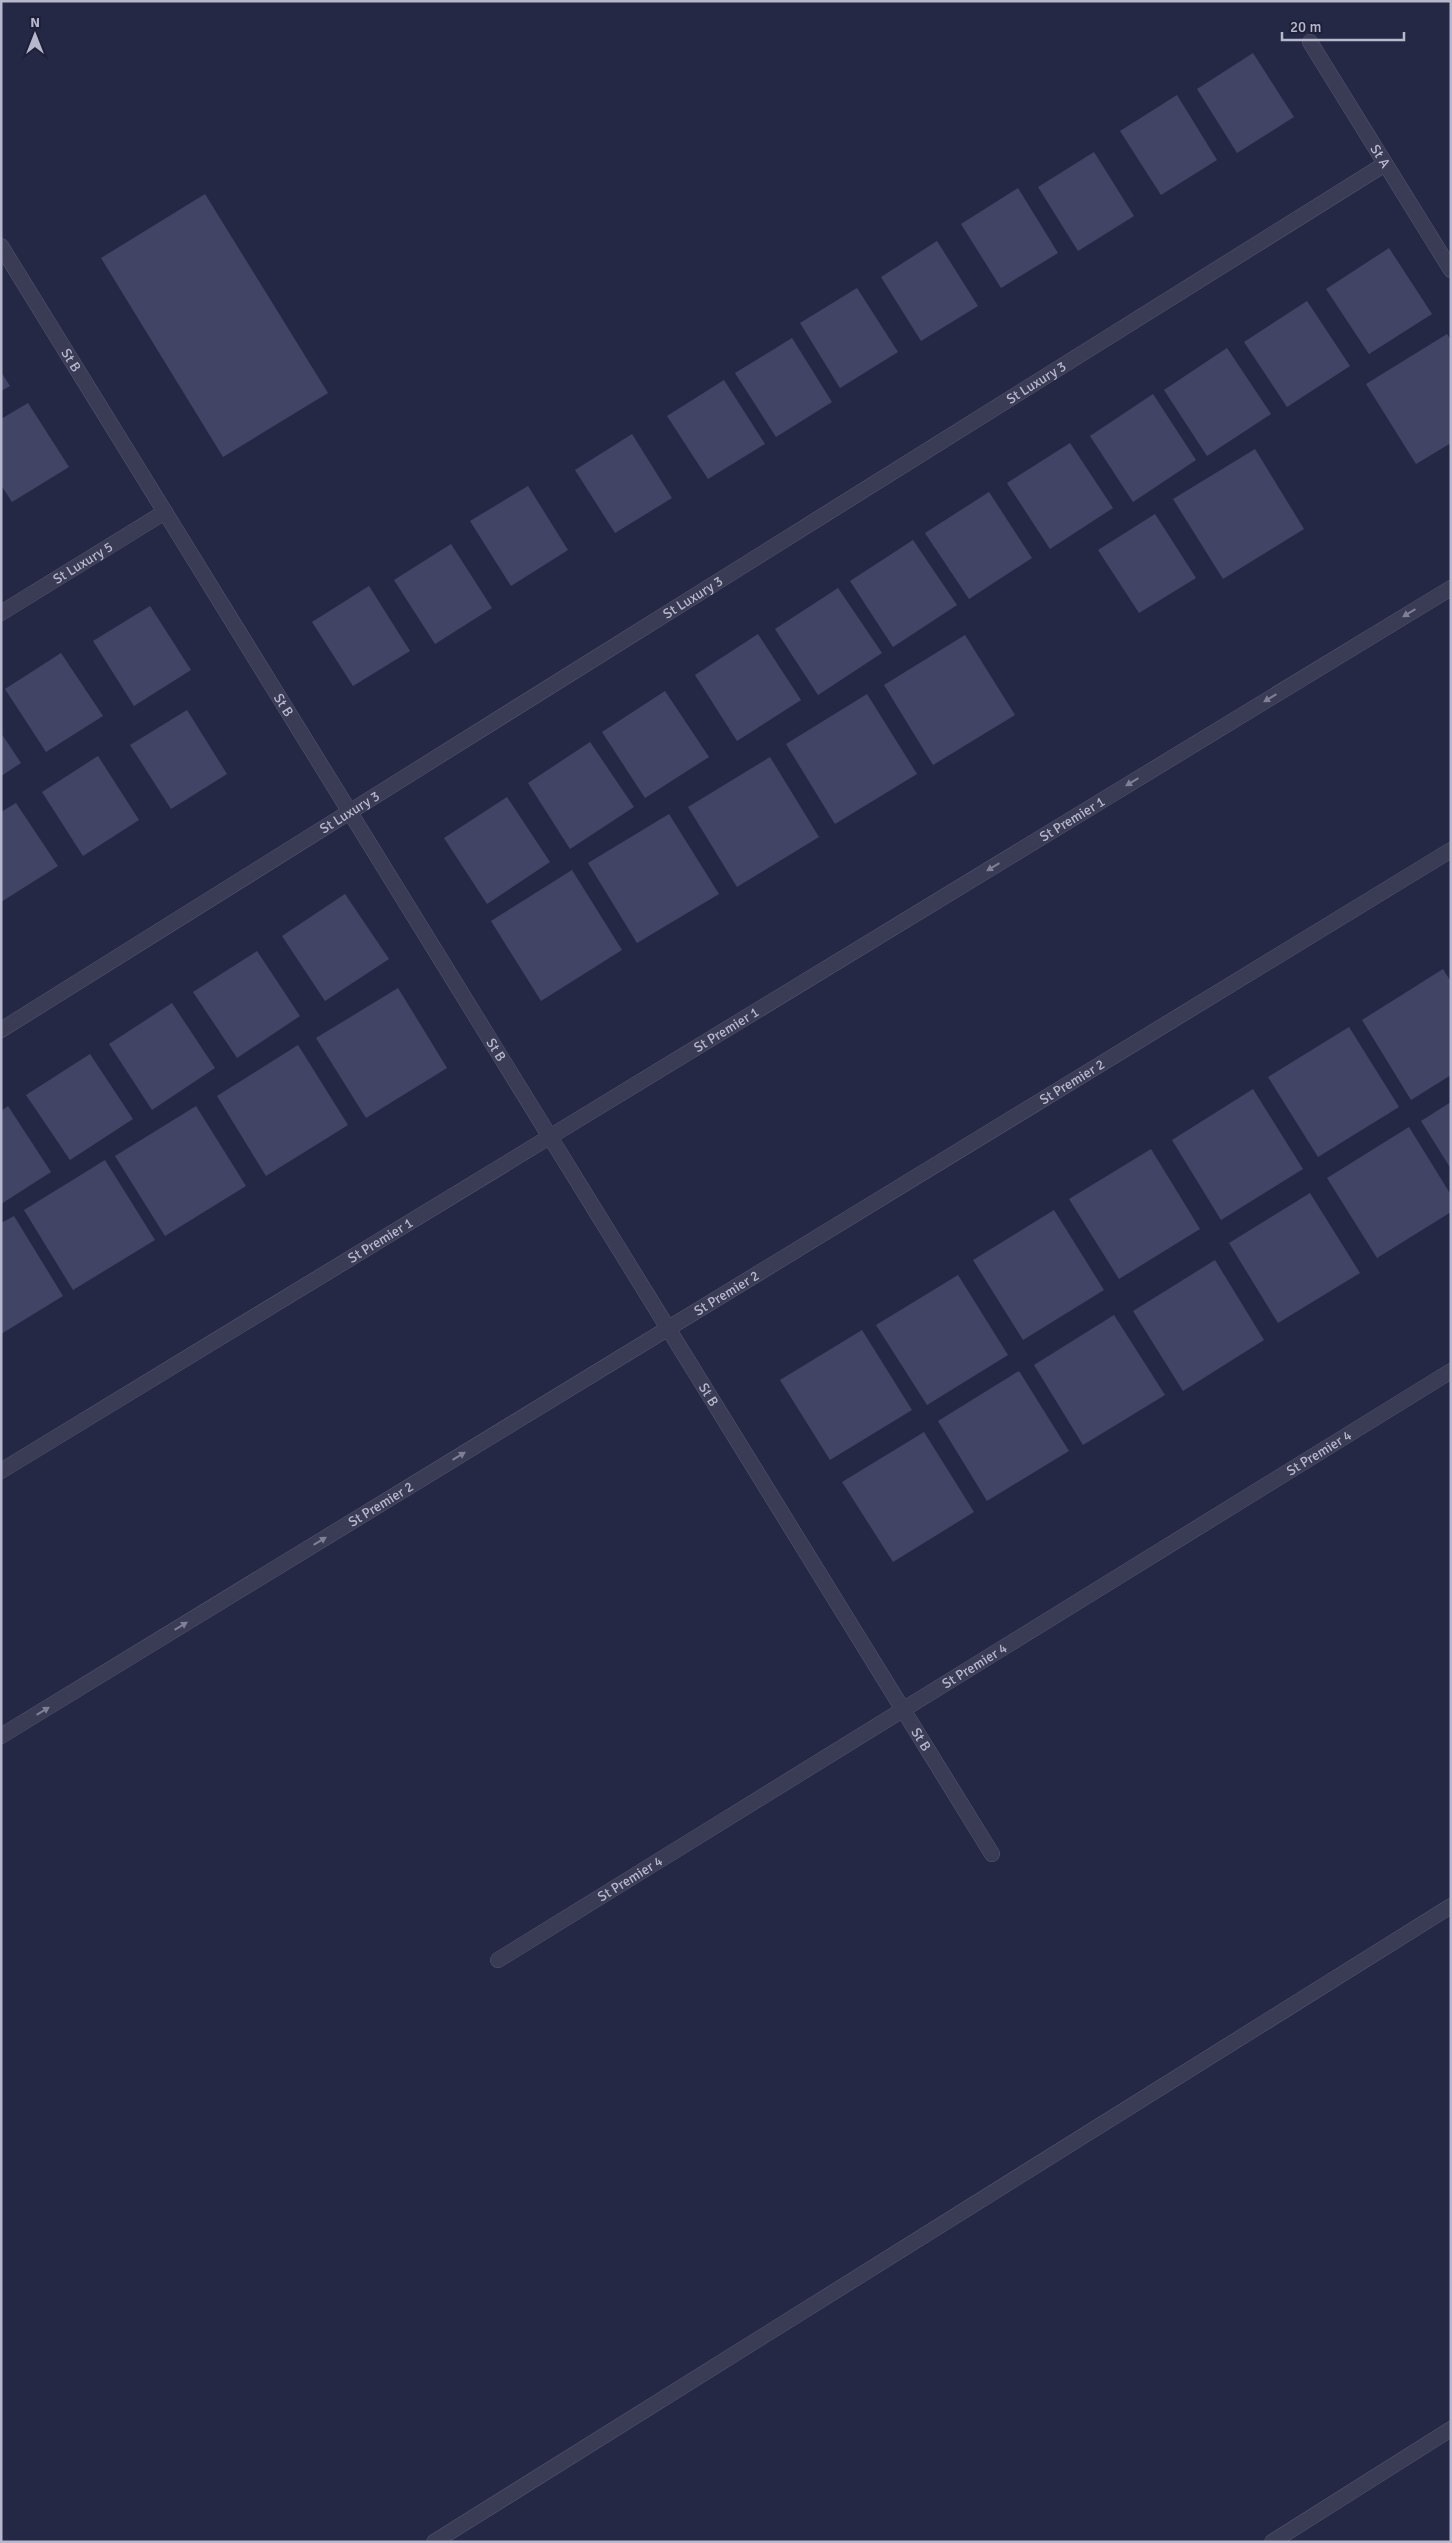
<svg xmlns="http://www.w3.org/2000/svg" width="1452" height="2543" font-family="Signika,sans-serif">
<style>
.building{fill:#424466}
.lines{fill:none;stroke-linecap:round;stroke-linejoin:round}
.minor-casing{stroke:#55566f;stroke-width:16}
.minor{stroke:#3a3b54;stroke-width:15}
.oneway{fill:#7f8097}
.labels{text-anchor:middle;stroke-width:4.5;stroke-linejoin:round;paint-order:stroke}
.street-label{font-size:14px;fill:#b7b8ce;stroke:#1e203a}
</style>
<rect width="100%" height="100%" fill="#252845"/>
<g class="building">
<path d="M1253,53L1294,117L1237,153L1197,89Z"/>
<path d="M1177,95L1217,160L1161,195L1120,131Z"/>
<path d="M1094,152L1134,216L1078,251L1038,187Z"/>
<path d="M1018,188L1058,253L1001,288L961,224Z"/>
<path d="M205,194L328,393L223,457L101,258Z"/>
<path d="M937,241L978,306L921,341L881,277Z"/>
<path d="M1389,248L1432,314L1369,354L1326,289Z"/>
<path d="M857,288L898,352L840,388L800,323Z"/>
<path d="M1307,301L1350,366L1287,407L1244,342Z"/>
<path d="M1447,334L1451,340V443L1416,464L1366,384Z"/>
<path d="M792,338L832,402L776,437L735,373Z"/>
<path d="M1227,348L1271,414L1207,456L1164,390Z"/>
<path d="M1,372L10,386L1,391Z"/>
<path d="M724,380L765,444L708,479L667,416Z"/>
<path d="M1153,394L1196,460L1133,502L1090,436Z"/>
<path d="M28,403L69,467L12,502L1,485V419Z"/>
<path d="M632,434L672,498L615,533L575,470Z"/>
<path d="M1070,443L1113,508L1050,549L1007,483Z"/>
<path d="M1255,449L1304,529L1223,579L1173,499Z"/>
<path d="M528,486L568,550L511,586L470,521Z"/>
<path d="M989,492L1032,558L969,599L925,533Z"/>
<path d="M1155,514L1196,578L1139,613L1098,550Z"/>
<path d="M913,540L957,605L893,647L850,581Z"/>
<path d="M451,544L492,608L435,644L394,580Z"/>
<path d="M369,586L410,651L353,686L312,622Z"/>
<path d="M838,588L882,653L818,695L775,629Z"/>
<path d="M150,606L191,670L134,706L93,641Z"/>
<path d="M758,634L801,700L737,741L695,675Z"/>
<path d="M965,635L1015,715L933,765L884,685Z"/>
<path d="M61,653L103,716L46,752L5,689Z"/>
<path d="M665,691L709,757L645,798L602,732Z"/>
<path d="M867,694L917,774L835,824L786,744Z"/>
<path d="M187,710L227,774L171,809L130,745Z"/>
<path d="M1,733L21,763L1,776Z"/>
<path d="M590,742L634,807L570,849L528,783Z"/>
<path d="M98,756L139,820L83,856L42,792Z"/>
<path d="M770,757L819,837L737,887L688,807Z"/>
<path d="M507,797L550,862L487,904L444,838Z"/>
<path d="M16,803L58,866L1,902V812Z"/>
<path d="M669,814L719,894L637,943L588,863Z"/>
<path d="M572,870L622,950L541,1001L491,921Z"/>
<path d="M345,894L389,959L325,1001L282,936Z"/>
<path d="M257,951L300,1016L237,1058L193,992Z"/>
<path d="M1443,969L1451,982V1075L1411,1100L1362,1020Z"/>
<path d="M398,988L447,1068L366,1118L316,1038Z"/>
<path d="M172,1003L215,1068L152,1110L109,1044Z"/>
<path d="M1349,1027L1399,1107L1318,1157L1268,1077Z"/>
<path d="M298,1045L348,1125L266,1176L217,1096Z"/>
<path d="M90,1054L133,1119L70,1160L26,1095Z"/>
<path d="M1253,1089L1303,1169L1221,1220L1172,1140Z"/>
<path d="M1451,1102V1169L1421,1121Z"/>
<path d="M8,1106L51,1172L1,1204V1111Z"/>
<path d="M196,1106L246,1186L165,1236L115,1156Z"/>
<path d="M1409,1127L1451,1195V1212L1377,1258L1327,1178Z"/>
<path d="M1151,1149L1200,1229L1119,1279L1069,1199Z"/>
<path d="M105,1160L155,1240L73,1290L24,1210Z"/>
<path d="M1310,1193L1360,1273L1278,1323L1229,1243Z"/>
<path d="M1054,1210L1104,1290L1023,1340L973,1260Z"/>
<path d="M14,1216L63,1296L1,1334V1223Z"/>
<path d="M1215,1260L1264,1340L1183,1391L1133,1311Z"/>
<path d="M958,1275L1008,1355L927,1405L876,1325Z"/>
<path d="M1114,1315L1165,1395L1083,1445L1034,1365Z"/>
<path d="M862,1330L912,1410L830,1460L780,1380Z"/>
<path d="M1019,1371L1069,1451L987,1501L938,1421Z"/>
<path d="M924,1432L974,1512L893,1562L842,1482Z"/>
</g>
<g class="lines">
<g class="minor-casing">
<g id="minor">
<path id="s1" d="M1310,42L1451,270"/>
<path id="s2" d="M1,246L992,1854"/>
<path id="s3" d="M1,613L165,512"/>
<path id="s4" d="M1,1030L1385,164"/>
<path id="s5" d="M1,1471L1451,588"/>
<path id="s6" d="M1,1736L1451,850"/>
<path id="s7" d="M498,1960L1451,1371"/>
<path d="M434,2542L1451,1906"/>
<path d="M1272,2542L1451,2429"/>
</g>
</g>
<use href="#minor" class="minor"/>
</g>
<defs><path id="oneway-solid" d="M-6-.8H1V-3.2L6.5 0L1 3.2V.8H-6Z" transform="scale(1.25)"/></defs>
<g class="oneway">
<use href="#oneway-solid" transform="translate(1409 613) rotate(149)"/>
<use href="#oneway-solid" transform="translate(1270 698) rotate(149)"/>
<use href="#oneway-solid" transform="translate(1132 782) rotate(149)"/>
<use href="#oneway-solid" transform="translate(993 867) rotate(149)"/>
<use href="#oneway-solid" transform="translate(459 1456) rotate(-31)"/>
<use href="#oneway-solid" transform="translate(320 1541) rotate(-31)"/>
<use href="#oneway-solid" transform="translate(181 1626) rotate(-31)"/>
<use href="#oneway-solid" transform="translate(43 1711) rotate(-31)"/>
</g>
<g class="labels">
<g class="street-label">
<text dy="5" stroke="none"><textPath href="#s1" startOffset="134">St A</textPath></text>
<text dy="5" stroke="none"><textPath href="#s2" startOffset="134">St B</textPath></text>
<text dy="5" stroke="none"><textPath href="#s4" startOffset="1221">St Luxury 3</textPath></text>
<text dy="5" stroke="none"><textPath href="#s3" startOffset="96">St Luxury 5</textPath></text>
<text dy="5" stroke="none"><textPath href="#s4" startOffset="816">St Luxury 3</textPath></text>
<text dy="5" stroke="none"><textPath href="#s2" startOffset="539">St B</textPath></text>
<text dy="5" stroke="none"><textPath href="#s4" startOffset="411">St Luxury 3</textPath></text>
<text dy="5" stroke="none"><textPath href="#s5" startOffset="1254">St Premier 1</textPath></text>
<text dy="5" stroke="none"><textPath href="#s5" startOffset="849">St Premier 1</textPath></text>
<text dy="5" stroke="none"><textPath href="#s2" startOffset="944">St B</textPath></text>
<text dy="5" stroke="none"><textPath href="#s6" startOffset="1255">St Premier 2</textPath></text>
<text dy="5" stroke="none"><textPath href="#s5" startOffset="444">St Premier 1</textPath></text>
<text dy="5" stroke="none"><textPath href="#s6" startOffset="850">St Premier 2</textPath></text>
<text dy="5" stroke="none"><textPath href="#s2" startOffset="1349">St B</textPath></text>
<text dy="5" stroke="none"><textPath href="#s7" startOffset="965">St Premier 4</textPath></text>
<text dy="5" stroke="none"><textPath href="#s6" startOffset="445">St Premier 2</textPath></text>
<text dy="5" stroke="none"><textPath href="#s7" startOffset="560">St Premier 4</textPath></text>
<text dy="5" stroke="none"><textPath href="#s2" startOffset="1754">St B</textPath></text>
<text dy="5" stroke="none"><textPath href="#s7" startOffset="155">St Premier 4</textPath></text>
</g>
</g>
<rect width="1452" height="2543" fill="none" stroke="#b7b8ce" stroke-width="5"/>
<g transform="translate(35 35)" stroke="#1e203a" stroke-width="4" paint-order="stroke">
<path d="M0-4L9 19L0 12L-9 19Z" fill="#b7b8ce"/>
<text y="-8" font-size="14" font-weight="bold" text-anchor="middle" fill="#b7b8ce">N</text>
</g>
<path d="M1282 32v8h122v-8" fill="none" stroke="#b7b8ce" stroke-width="2.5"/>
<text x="1290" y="32" font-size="15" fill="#b7b8ce" stroke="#1e203a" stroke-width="4" paint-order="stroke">20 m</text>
</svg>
